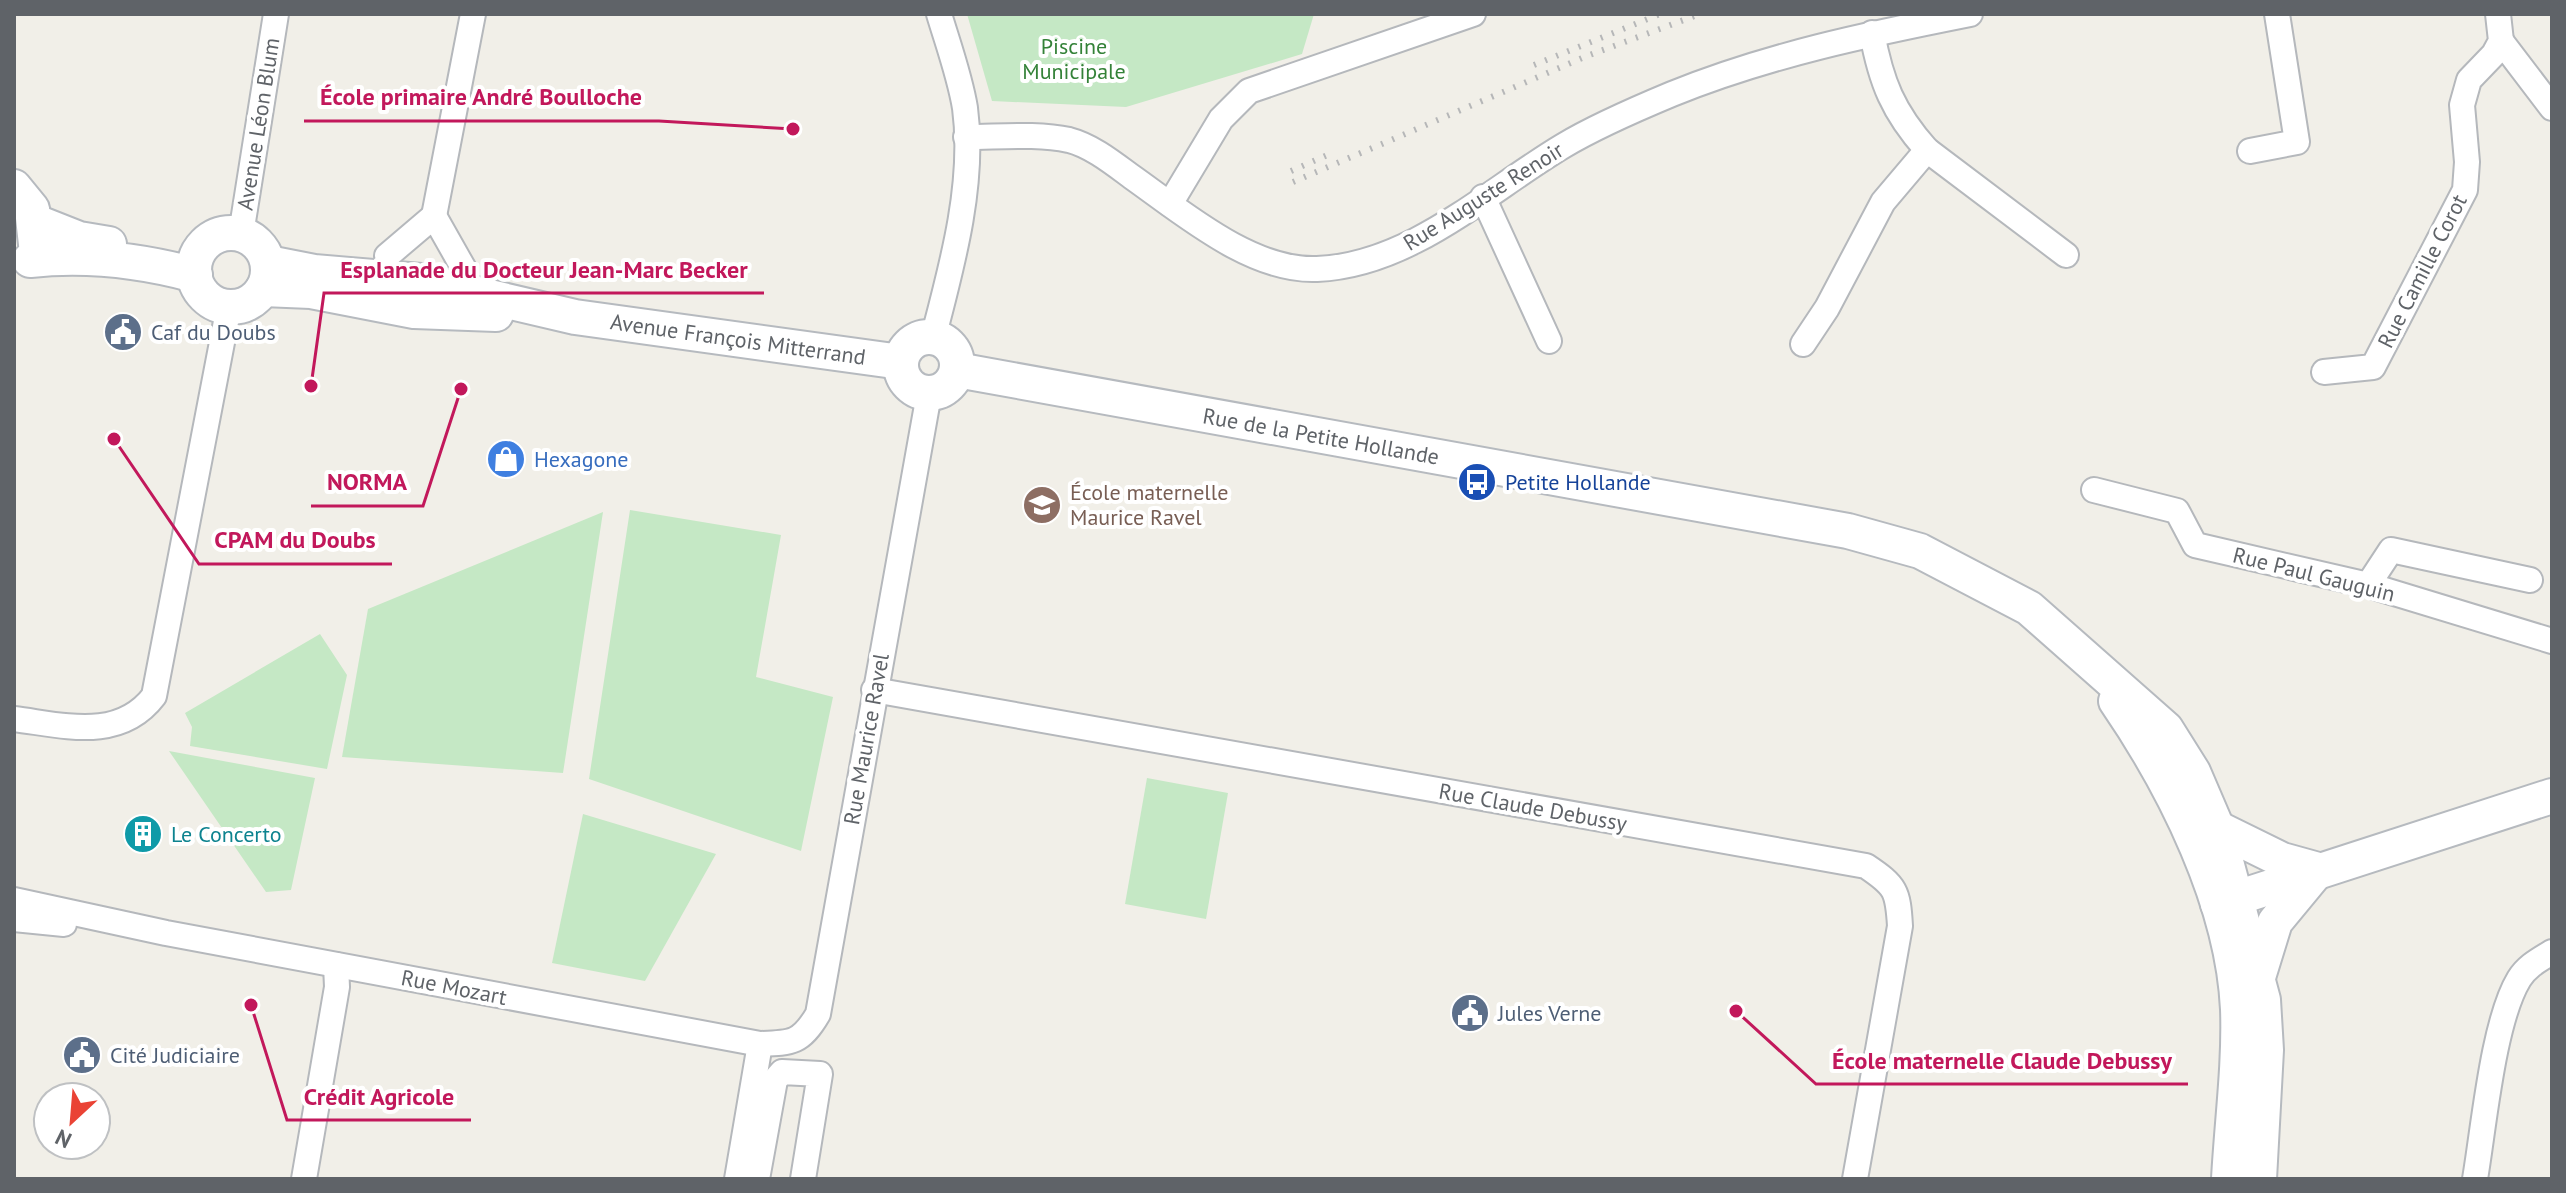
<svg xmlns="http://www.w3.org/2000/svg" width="2566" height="1193" font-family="'PT Sans',sans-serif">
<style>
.green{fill:#c5e8c5}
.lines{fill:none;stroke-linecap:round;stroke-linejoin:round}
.street-casing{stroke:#b5b8bc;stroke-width:28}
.secondary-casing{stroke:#b6babf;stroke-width:38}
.street{stroke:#fff;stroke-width:24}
.secondary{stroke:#fff;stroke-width:34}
.rail{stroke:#b6b7b8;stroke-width:6;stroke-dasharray:2 10;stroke-linecap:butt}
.labels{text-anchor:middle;stroke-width:8;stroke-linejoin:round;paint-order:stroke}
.park-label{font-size:22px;fill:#348238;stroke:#fff}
.street-label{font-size:22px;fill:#5f6368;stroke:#fff}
.service-label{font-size:22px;fill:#4e5e75;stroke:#fff;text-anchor:start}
.shop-label{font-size:22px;fill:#366cbe;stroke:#fff;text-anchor:start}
.transit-label{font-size:22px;fill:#164399;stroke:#fff;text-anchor:start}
.education-label{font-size:22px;fill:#785e54;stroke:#fff;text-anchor:start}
.culture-label{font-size:22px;fill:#0d838f;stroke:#fff;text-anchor:start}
.leader{fill:none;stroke:#c2185b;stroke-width:3}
.callout-dot{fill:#c2185b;stroke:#fff;stroke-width:3}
.callout-label{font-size:24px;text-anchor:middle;font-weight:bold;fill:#c2185b;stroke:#fff;stroke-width:8;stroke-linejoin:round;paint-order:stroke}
</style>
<rect width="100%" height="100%" fill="#f1efe8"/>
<g class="green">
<path d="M967,14H1314L1302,54L1126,107L992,101Z"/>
<path d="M630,510L781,535L756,677L833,697L801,851L589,779Z"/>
<path d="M603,512L563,773L342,757L368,609Z"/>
<path d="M320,634L347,675L327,769L190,746L192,727L185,713Z"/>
<path d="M169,751L315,778L291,890L266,892Z"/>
<path d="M1147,778L1228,793L1206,919L1125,904Z"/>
<path d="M583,814L716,854L645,981L552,963Z"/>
</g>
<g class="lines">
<g class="street-casing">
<g id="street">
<path d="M1872,33C1881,82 1893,112 1927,150L2066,255"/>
<path d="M2501,41L2552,108"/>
<path d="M966,137C998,137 1038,133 1069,140C1092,146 1113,163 1132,177C1183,213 1252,272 1317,269C1411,265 1486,192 1563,146C1596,126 1636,109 1672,94C1768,55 1869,34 1970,14"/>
<path d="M2250,151L2297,142L2277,14"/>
<path d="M1483,197L1549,341"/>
<path d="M1170,204L1221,119L1249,91L1473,14"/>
<path d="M434,216L473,14"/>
<path d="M241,234L276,14"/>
<path d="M387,256L434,216L464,269"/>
<path d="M933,338C952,266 975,183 965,108C960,77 948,44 939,14"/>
<path d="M1803,344L1827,308L1883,202L1927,150"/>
<path d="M2324,372L2373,367L2465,190L2467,162L2462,105L2469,80L2494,54L2501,41L2498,14"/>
<path d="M2094,490L2177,511L2195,545L2368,585L2552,641"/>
<path d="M2368,585L2391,550L2530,580"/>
<path d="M874,690L1866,866C1896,886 1898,891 1900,926L1855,1179"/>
<path d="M14,719C63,725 119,742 154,696L229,306"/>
<path d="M14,900L166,933L760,1044C792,1043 801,1043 818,1014L929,394"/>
<path d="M14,919L64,924"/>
<path d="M304,1179L337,987L336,965"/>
<path d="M737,1179L760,1044"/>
<path d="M757,1179L775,1080L782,1072L820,1074L803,1179"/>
<path d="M2475,1179C2484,1126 2493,1022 2519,979C2527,966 2539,960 2552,952"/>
</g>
</g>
<g class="secondary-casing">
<g id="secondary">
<path d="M14,187L32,209L36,244"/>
<path d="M36,222L79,239L109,244"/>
<circle cx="231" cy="270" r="37"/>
<path d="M30,260C86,254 140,260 195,275"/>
<path d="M268,263L314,272L421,281L575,317L901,362"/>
<path d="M263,289L311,291L414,311L496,314"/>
<circle cx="929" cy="365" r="28"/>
<path d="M957,370L1848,531L1920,551L2029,608L2166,729L2193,772L2217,828L2263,1000L2266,1050L2259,1179"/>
<path d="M2116,701C2175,787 2233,903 2238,1009C2240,1065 2232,1123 2229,1179"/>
<path d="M2217,828L2282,860L2318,870L2275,922L2259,974"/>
<path d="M2218,904L2552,796"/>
</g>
</g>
<use href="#street" class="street"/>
<use href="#secondary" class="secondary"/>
<g class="rail">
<path d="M1534,65L1660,14"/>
<path d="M1291,171L1332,153"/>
<path d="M1293,182L1587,56L1700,14"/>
</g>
</g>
<defs>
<g id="civic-disc" transform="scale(2)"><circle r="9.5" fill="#5c6f8a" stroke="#fff"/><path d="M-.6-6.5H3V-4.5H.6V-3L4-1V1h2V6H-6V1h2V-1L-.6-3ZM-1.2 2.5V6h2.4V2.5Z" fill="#fff"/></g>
<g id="shop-disc" transform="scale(2)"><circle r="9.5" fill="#3f7fe0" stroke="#fff"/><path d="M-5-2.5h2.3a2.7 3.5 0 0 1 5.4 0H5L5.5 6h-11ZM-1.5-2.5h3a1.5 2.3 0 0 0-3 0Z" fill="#fff"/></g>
<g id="bus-disc" transform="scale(2)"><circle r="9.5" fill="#1a4fb4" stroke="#fff"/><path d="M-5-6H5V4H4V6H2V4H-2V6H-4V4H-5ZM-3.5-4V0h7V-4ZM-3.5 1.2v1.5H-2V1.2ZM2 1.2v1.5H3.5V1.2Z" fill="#fff"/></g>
<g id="school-disc" transform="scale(2)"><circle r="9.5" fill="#8d6e63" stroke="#fff"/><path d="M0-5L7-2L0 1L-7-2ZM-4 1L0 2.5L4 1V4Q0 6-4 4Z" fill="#fff"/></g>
<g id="building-disc" transform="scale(2)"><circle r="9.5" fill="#0f9aa8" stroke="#fff"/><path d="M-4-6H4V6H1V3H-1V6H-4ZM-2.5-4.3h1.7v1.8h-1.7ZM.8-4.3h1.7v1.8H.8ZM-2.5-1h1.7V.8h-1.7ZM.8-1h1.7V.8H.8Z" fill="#fff"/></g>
</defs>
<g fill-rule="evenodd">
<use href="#civic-disc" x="123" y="332"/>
<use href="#shop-disc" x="506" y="459"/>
<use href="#bus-disc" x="1477" y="482"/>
<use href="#school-disc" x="1042" y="505"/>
<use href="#building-disc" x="143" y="834"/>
<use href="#civic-disc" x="1470" y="1013"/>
<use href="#civic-disc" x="82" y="1055"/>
</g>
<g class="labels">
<g class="park-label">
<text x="1074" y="54">Piscine<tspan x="1074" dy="25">Municipale</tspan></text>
</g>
<g class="street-label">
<text transform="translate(258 124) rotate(-81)" y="8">Avenue Léon Blum</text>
<text transform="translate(1483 196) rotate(-32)" y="8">Rue Auguste Renoir</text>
<text transform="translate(2422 271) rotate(-63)" y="8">Rue Camille Corot</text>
<text transform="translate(738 339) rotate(8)" y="8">Avenue François Mitterrand</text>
<text transform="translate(1321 436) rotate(10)" y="8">Rue de la Petite Hollande</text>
<text transform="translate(2314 574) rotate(14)" y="8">Rue Paul Gauguin</text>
<text transform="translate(866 739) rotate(-80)" y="8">Rue Maurice Ravel</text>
<text transform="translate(1533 807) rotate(10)" y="8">Rue Claude Debussy</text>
<text transform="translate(454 987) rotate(11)" y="8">Rue Mozart</text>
</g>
<g class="service-label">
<text x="151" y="340">Caf du Doubs</text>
<text x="1498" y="1021">Jules Verne</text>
<text x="110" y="1063">Cité Judiciaire</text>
</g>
<g class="shop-label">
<text x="534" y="467">Hexagone</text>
</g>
<g class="transit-label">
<text x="1505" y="490">Petite Hollande</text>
</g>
<g class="education-label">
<text x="1070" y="500">École maternelle<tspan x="1070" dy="25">Maurice Ravel</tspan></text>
</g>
<g class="culture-label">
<text x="171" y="842">Le Concerto</text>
</g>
</g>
<path class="leader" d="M793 129L659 121H304M311 386L324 293H764M461 389L423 506H311M114 439L199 564H392M1736 1011L1816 1084H2188M251 1005L287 1120H471"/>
<g class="callout-dot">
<circle cx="793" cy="129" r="8"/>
<circle cx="311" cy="386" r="8"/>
<circle cx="461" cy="389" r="8"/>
<circle cx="114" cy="439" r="8"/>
<circle cx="1736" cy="1011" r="8"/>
<circle cx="251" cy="1005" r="8"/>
</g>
<g class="callout-label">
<text x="481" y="105">École primaire André Boulloche</text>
<text x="544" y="278">Esplanade du Docteur Jean-Marc Becker</text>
<text x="367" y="490">NORMA</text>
<text x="295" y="548">CPAM du Doubs</text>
<text x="2002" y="1069">École maternelle Claude Debussy</text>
<text x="379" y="1105">Crédit Agricole</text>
</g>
<rect width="2566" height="1193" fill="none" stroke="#5f6368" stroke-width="32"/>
<g transform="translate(72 1121) rotate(206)"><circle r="38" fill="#ffffff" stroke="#bfc1c3" stroke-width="2"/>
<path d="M0-6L14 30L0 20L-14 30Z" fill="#ea4335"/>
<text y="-12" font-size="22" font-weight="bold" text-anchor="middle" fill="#5f6368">N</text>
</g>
</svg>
